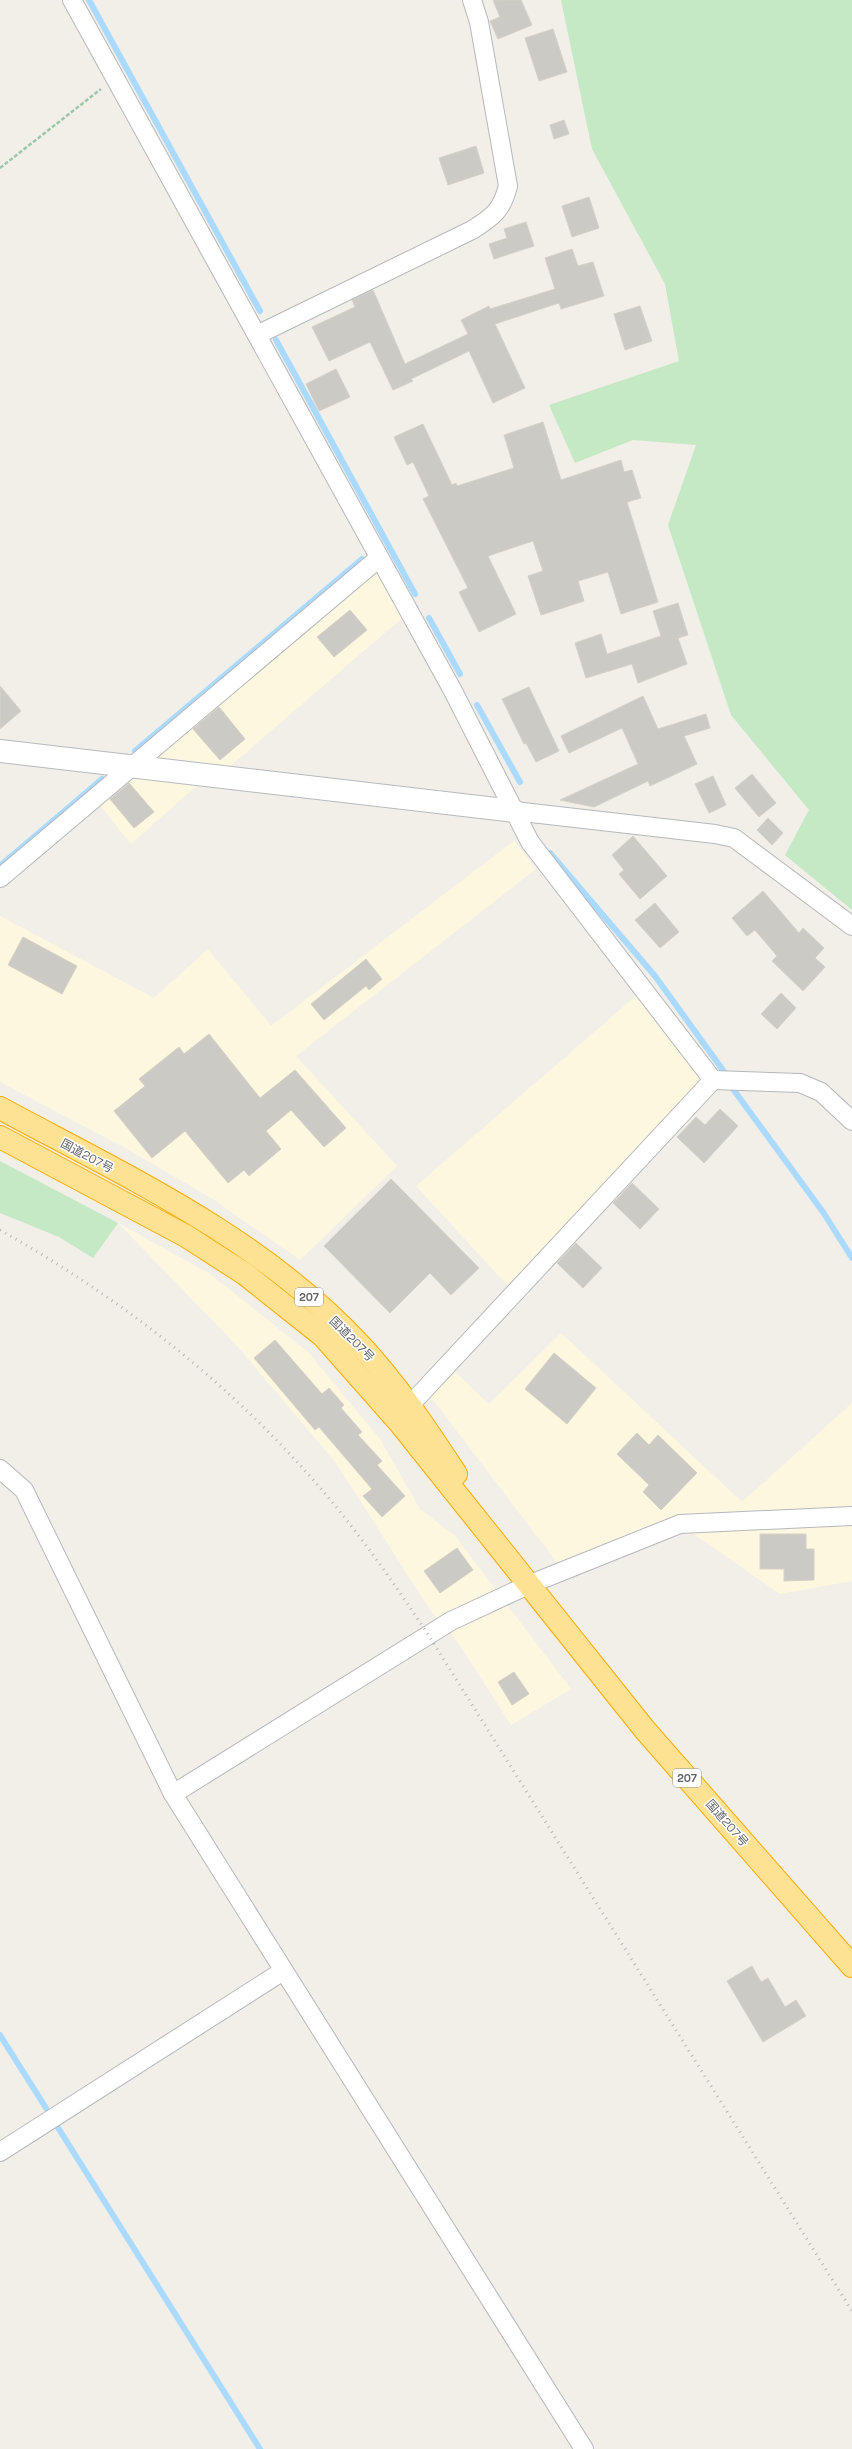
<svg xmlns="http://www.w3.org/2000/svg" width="852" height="2449" font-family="'Space Grotesk','Noto Sans JP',sans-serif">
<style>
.commercial{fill:#fef7e0}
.green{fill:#c5e8c5}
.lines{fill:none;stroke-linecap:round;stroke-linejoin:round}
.stream{stroke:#aadaff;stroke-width:6}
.building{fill:#cccac5;stroke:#d6d1c6}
.street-casing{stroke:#b5b8bc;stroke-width:20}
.secondary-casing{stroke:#b6babf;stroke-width:24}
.highway-casing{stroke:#f9ab00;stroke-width:24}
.path{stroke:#9cc7a9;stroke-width:2.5;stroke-dasharray:4 2;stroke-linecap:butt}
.street{stroke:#fff;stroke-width:18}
.secondary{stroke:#fff;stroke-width:22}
.highway{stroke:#fde293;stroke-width:22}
.rail{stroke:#b6b7b8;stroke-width:3;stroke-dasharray:1 5;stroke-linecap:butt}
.labels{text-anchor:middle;stroke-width:3;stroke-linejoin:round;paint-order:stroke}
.shield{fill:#fff;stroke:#8f9295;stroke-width:1}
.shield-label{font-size:11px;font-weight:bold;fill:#5f6368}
.street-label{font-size:12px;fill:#5f6368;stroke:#fff}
</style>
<rect width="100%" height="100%" fill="#f1efe8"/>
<g class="commercial">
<path d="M376,571L402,618L229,767L193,789L131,844L99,804Z"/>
<path d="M514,841L536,869L296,1056L397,1166L300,1260L213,1199L129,1150L0,1082V916L154,998L208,949L271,1026Z"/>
<path d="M637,995L703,1081L509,1287L416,1186Z"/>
<path d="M118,1223L210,1274L308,1352L380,1439L420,1509L455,1536L571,1689L511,1725L457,1641L432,1613L336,1463L239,1348Z"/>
<path d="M561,1333L742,1502L852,1403V1581L780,1594L672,1519L559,1565L430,1396L455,1372L489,1404Z"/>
</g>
<g class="green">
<path d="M561,0H852V910L785,855L809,810L731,715L668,525L696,445L633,440L575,463L549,405L679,361L665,284L592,149Z"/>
<path d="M0,1161L118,1223L93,1258L59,1237L0,1213Z"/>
</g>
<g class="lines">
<g class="stream">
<path d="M89,0L260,311"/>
<path d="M276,340L415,594"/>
<path d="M429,618L460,674"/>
<path d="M477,705L520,782"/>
<path d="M135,751L362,559"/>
<path d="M550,853L655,976L725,1073"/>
<path d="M0,866L102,779"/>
<path d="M733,1089L823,1212L852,1258"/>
<path d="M0,2035L46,2108"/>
<path d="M57,2126L260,2449"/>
</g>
</g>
<g class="building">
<path d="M493,0H521L532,25L498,39L490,21L500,17Z"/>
<path d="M553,29L567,72L539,81L525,38Z"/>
<path d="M564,120L569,134L554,139L550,125Z"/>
<path d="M476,146L484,173L448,185L439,158Z"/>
<path d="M589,197L599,228L572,237L562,206Z"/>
<path d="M526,222L534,246L494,259L489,244L507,238L504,229Z"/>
<path d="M572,249L578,266L593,262L604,296L561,309L559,303L495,324L525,388L493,403L469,351L411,379L413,381L393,390L370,342L329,361L312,327L355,307L352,300L373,290L405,364L468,334L461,320L489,306L490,309L555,289L545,258Z"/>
<path d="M640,306L652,341L625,350L614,314Z"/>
<path d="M336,369L350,397L319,411L306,384Z"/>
<path d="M543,422L561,480L621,460L624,472L632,470L641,498L627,502L658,602L621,614L608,572L578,581L584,601L541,615L528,576L543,571L533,541L488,556L516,614L479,632L459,592L468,588L423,499L429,496L413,462L407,465L394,437L423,424L452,485L456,483L457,486L514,468L504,435Z"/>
<path d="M678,603L688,635L678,638L687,664L638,683L632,664L586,678L575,643L601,634L607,654L661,636L653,611Z"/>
<path d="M350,610L367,630L334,657L317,637Z"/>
<path d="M0,686L21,711L0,729Z"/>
<path d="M529,687L559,751L536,762L526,743L524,744L502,699Z"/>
<path d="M643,696L658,729L706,714L710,728L684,736L697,764L650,786L648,781L594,807L560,800L638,764L622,728L569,753L561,736Z"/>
<path d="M219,707L245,739L220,760L193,729Z"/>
<path d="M752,774L776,803L759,817L735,788Z"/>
<path d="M713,776L726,805L709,813L695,784Z"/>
<path d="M129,783L154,812L134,828L110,799Z"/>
<path d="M768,818L783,833L772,845L757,830Z"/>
<path d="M633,836L667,876L640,899L619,874L624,870L612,855Z"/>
<path d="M763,891L799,933L803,928L824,948L815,958L825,967L803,991L772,961L777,956L755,930L747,936L732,918Z"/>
<path d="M655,903L679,932L660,948L635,920Z"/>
<path d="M23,937L77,966L62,994L8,965Z"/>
<path d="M366,959L382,979L369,990L366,986L324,1020L311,1004Z"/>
<path d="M781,993L796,1008L777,1029L761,1014Z"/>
<path d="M209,1034L260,1098L295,1070L346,1128L324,1147L291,1110L266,1131L281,1149L249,1176L244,1170L228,1183L185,1131L152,1158L114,1111L145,1086L139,1079L179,1047L184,1054Z"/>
<path d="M720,1109L738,1126L704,1163L677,1137L696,1117L705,1125Z"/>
<path d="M391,1179L479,1268L451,1295L430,1273L390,1313L324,1246Z"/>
<path d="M632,1183L659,1209L640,1229L613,1203Z"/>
<path d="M576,1243L602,1268L583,1288L557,1263Z"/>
<path d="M275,1340L322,1394L329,1388L344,1405L341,1408L362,1432L358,1435L382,1461L377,1465L405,1496L382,1517L363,1496L372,1489L319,1427L315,1430L254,1358Z"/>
<path d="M554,1353L596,1388L567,1424L525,1389Z"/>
<path d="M637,1433L649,1445L658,1435L697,1473L661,1510L643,1492L649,1485L617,1454Z"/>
<path d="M760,1534H806V1549H814V1580L784,1581V1569H760Z"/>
<path d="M457,1548L473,1570L440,1593L424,1571Z"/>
<path d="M514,1672L529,1694L512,1705L498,1682Z"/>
<path d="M752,1966L761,1982L768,1978L785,2007L796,2000L806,2016L763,2042L727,1981Z"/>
</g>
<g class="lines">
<g class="street-casing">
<g id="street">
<path d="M72,0L453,691L530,842L713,1080"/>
<path d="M257,335L472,230C493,217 502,210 508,186L479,22L472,0"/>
<path d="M514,811L715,834L734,838L852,926"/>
<path d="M0,878L379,558"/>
<path d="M411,1404L713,1080L800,1083L821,1092L852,1121"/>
<path d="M0,1469L24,1490L173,1794L584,2449"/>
<path d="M173,1794L451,1621L528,1585L680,1524L852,1516"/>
<path d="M0,2152L283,1971"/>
</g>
</g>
<g class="secondary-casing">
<path id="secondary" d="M0,751L514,811"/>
</g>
<g class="highway-casing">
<g id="highway">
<path d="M0,1108C126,1176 261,1238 360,1345C398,1386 425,1427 456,1474"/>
<path d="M0,1137L186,1236L245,1274L323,1336L399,1422L645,1730L852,1966"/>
</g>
</g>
<path class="path" d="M0,168L101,89"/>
<use href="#street" class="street"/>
<use href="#secondary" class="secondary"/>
<use href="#highway" class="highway"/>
<path class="rail" d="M0,1230C115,1295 220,1375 308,1474C353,1524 392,1580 429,1636L852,2311"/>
</g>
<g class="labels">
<g class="shield">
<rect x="295" y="1288" width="28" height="18" rx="3"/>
<rect x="673" y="1769" width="28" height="18" rx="3"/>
</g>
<g class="shield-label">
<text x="309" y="1301">207</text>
<text x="687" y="1782">207</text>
</g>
<g class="street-label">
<text transform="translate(87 1156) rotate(28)" y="4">国道207号</text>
<text transform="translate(352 1339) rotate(45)" y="4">国道207号</text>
<text transform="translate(727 1823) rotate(49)" y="4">国道207号</text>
</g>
</g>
</svg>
